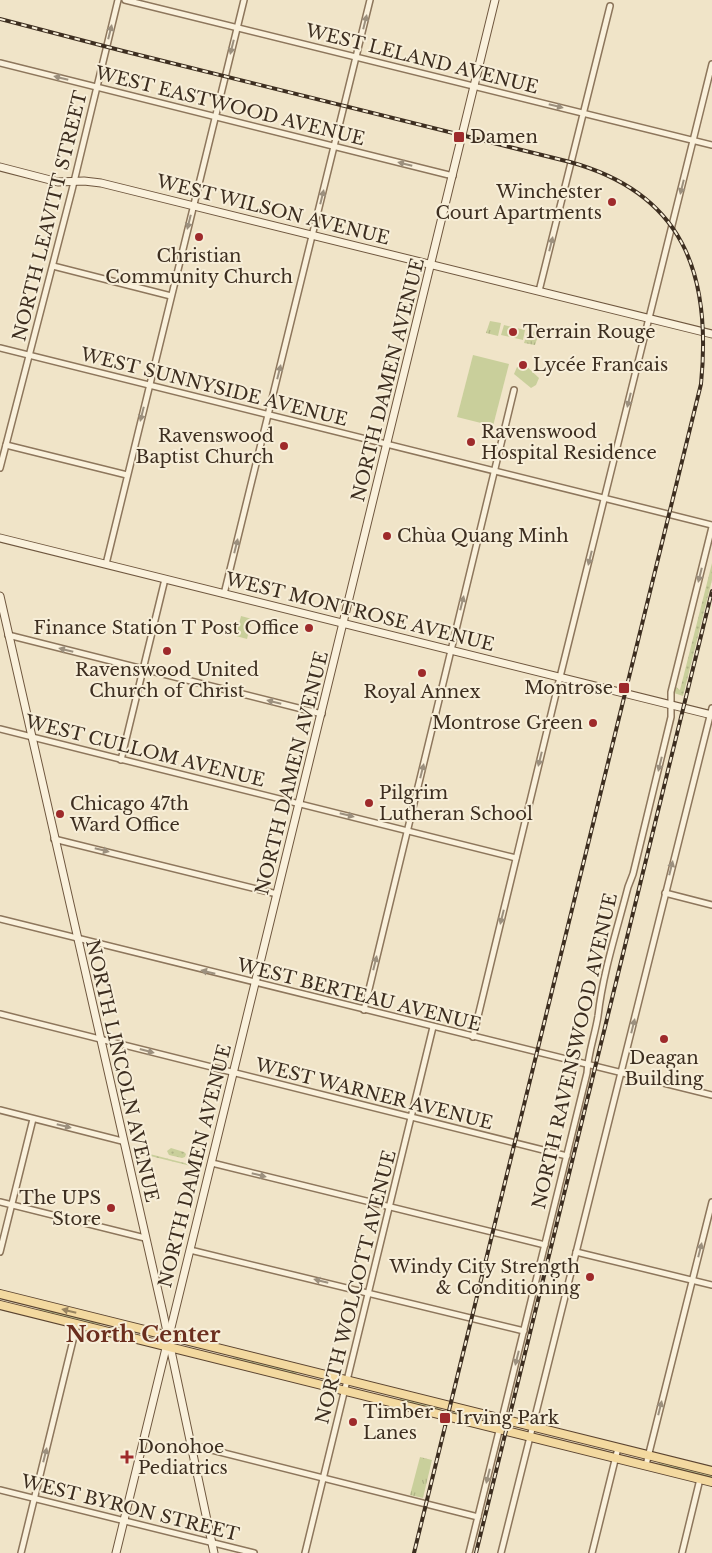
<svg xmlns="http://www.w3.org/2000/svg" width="712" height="1553" font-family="'Libre Baskerville',serif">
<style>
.grass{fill:url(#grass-dots)}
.park{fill:url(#park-tufts)}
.pitch{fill:#c9cf9b}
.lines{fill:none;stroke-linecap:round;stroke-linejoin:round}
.street-casing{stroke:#8d765c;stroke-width:8}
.secondary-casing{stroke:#6f573f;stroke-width:9}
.primary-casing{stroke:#5b4430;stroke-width:10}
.street{stroke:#faf1dc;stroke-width:5}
.secondary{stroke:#faf1dc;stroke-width:7}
.primary{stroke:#f3d9a0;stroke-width:8}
.rail-casing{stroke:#3d2e20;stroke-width:4}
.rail{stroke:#f7eed8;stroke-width:2;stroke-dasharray:5.5;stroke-linecap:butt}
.oneway{fill:#9c907e}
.oneway2{fill:#988460}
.poi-dot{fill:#9e2a2b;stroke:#f7eed8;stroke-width:2}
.labels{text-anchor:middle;stroke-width:4;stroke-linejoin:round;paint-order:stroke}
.street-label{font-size:18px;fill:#3d2e20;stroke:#f7eed8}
.poi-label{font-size:18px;fill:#3d2e20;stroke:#f7eed8;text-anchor:start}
.district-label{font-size:22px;font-weight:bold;fill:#6b2e1e;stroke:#f7eed8}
</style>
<defs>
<pattern id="grass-dots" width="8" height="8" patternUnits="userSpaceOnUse" patternTransform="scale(1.25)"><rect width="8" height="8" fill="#c9cf9b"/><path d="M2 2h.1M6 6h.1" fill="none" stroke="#aeb285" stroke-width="1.8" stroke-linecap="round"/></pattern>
<pattern id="park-tufts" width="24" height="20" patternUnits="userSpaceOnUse" patternTransform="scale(1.25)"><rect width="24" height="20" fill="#c9cf9b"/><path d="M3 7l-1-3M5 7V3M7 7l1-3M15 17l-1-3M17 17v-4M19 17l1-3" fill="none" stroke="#aeb285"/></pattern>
</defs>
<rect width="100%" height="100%" fill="#f0e4c8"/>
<g class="grass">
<path d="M712,563V580L683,696L674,693L676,687L680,690Z"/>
<path d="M138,1148L146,1150V1153L200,1167L199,1168L138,1153L136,1158L134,1151L137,1152Z"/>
<path d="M171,1148L184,1152L186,1154L185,1157L182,1158L169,1155L167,1151Z"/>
<path d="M39,1308L101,1323L100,1325L38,1311Z"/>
<path d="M233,1357L297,1372L296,1375L233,1359Z"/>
<path d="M400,1398L441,1408L440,1411L400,1401Z"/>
<path d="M453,1411L486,1419V1422L452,1414Z"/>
<path d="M659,1462L712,1475V1478L659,1465Z"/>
</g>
<g class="park">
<path d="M490,321L501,323L498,336L486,333Z"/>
<path d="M528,330L539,333L535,345L524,343Z"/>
<path d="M420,1457L432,1460L423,1498L410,1495Z"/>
</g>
<g class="pitch">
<path d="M504,325L525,330L523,340L501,335Z"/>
<path d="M473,355L509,364L493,426L457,417Z"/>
<path d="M524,364L539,378L536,385L531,388L514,374L517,367Z"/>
<path d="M241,616L252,619L247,639L236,636Z"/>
</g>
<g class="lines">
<g class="street-casing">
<g id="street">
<path d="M125,0L712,145"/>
<path d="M0,63L453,176"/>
<path d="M53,266L171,296"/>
<path d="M539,291L610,6"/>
<path d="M0,348L712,525"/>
<path d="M6,445L127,475"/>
<path d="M0,468L72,190L118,0"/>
<path d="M106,564L244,0"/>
<path d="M224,594L370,0"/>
<path d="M8,635L322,714"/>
<path d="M0,729L516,858"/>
<path d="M121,760L165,579"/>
<path d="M54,839L277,894"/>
<path d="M665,893L712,905"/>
<path d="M0,919L712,1095"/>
<path d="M364,1010L514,390"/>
<path d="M0,1014L567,1156"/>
<path d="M473,1037L560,677L712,64"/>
<path d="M0,1110L122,1141"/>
<path d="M212,1163L545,1245"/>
<path d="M0,1202L145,1238"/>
<path d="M190,1250L524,1331"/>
<path d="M0,1252L33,1119"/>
<path d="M576,1252L712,1285"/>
<path d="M192,1445L478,1517"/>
<path d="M646,1465L712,1202"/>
<path d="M0,1490L254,1553"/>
<path d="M21,1553L77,1324"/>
<path d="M305,1553L433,1027"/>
<path d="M469,1553L587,1073C588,1053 595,1035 598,1016C603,972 617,930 628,887L633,874L671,717V692L712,527"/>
<path d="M501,1553L712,708"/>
<path d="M592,1553L618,1448"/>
<path d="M682,1553L700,1479"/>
</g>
</g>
<g class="secondary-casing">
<g id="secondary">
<path d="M0,167L58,182L84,181L101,183L712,334"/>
<path d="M0,538L712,715"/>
<path d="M0,596L163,1313L214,1553"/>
<path d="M116,1553L495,0"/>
</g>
</g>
<g class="primary-casing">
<g id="primary">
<path d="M0,1294L712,1471"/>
<path d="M0,1305L712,1482"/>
</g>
</g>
<use href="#street" class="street"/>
<use href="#secondary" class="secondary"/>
<use href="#primary" class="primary"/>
<g class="rail-casing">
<g id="rail">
<path d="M0,19L123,51L570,162C682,193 712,272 701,384L414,1553"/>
<path d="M476,1553L712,591"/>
</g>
</g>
<use href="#rail" class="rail"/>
</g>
<defs><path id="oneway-solid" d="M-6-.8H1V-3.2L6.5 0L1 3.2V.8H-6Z" transform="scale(1.25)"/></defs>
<g class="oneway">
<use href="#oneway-solid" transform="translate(365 22) rotate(-76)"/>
<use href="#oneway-solid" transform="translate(110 32) rotate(-76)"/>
<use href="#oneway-solid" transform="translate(232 47) rotate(104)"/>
<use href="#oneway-solid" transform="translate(61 78) rotate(-166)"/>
<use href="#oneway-solid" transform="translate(556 106) rotate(14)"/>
<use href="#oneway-solid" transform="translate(405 164) rotate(-166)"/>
<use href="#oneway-solid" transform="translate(682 187) rotate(104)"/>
<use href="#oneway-solid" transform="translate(322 197) rotate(-76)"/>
<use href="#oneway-solid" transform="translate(189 222) rotate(104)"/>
<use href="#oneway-solid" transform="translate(551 244) rotate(-76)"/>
<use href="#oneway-solid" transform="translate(279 372) rotate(-76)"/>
<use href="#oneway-solid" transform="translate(629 400) rotate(104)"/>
<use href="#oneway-solid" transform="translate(142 414) rotate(104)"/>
<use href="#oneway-solid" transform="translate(236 546) rotate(-76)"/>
<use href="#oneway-solid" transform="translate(590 558) rotate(104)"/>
<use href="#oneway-solid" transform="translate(700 575) rotate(104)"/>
<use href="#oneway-solid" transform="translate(462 603) rotate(-76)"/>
<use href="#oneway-solid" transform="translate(66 650) rotate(-166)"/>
<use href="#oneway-solid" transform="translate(274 702) rotate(-166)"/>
<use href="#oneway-solid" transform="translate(540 759) rotate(104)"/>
<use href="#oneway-solid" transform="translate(660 764) rotate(104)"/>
<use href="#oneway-solid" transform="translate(422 771) rotate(-76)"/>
<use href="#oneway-solid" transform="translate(347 815) rotate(14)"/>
<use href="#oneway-solid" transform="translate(102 850) rotate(14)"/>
<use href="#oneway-solid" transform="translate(671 868) rotate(-76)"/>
<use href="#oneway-solid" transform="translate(502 917) rotate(104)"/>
<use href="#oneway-solid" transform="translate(375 963) rotate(-76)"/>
<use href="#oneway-solid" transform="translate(208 972) rotate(-166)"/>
<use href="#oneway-solid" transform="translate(633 1026) rotate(-76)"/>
<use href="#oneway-solid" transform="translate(147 1051) rotate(15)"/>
<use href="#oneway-solid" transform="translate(64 1126) rotate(14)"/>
<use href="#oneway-solid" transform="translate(259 1175) rotate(14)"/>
<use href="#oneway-solid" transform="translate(700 1250) rotate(-76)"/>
<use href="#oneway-solid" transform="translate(321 1281) rotate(-166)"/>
<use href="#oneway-solid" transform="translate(517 1358) rotate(104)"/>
<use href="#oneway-solid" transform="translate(660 1408) rotate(-76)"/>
<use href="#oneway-solid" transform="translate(45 1455) rotate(-76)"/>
<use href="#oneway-solid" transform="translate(488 1476) rotate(104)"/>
</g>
<use class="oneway2" href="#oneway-solid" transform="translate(69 1311) rotate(-166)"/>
<g class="poi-dot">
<rect x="453" y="131" width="12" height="12" rx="2.5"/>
<circle cx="612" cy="202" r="5"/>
<circle cx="199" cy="237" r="5"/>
<circle cx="513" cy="332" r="5"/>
<circle cx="523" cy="365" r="5"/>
<circle cx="471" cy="442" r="5"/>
<circle cx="284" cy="446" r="5"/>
<circle cx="387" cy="536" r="5"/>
<circle cx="309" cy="628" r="5"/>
<circle cx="167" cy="651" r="5"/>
<circle cx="422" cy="673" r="5"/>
<rect x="618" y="682" width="12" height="12" rx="2.5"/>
<circle cx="593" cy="723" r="5"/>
<circle cx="369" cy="803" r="5"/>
<circle cx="60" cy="814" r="5"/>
<circle cx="664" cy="1039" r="5"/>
<circle cx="111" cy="1208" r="5"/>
<circle cx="590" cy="1277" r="5"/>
<rect x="439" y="1412" width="12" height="12" rx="2.5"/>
<circle cx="353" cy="1422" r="5"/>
<path d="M124.5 1449.5h5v5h5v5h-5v5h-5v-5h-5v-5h5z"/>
</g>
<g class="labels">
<g class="street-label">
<text transform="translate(422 59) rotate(14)" y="6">WEST LELAND AVENUE</text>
<text transform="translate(230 106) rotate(14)" y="6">WEST EASTWOOD AVENUE</text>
<text transform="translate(273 210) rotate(14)" y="6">WEST WILSON AVENUE</text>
<text transform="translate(50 216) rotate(-76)" y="6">NORTH LEAVITT STREET</text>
<text transform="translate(388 380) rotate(-76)" y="6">NORTH DAMEN AVENUE</text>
<text transform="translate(214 387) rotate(14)" y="6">WEST SUNNYSIDE AVENUE</text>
<text transform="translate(360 612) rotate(14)" y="6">WEST MONTROSE AVENUE</text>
<text transform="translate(145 751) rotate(14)" y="6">WEST CULLOM AVENUE</text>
<text transform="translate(292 773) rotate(-76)" y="6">NORTH DAMEN AVENUE</text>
<text transform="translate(359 995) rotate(14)" y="6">WEST BERTEAU AVENUE</text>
<text transform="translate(575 1051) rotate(-77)" y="6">NORTH RAVENSWOOD AVENUE</text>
<text transform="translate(122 1071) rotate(77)" y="6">NORTH LINCOLN AVENUE</text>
<text transform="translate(374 1094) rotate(14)" y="6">WEST WARNER AVENUE</text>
<text transform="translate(195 1166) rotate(-76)" y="6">NORTH DAMEN AVENUE</text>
<text transform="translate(356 1287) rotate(-76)" y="6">NORTH WOLCOTT AVENUE</text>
<text transform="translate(130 1508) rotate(14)" y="6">WEST BYRON STREET</text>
</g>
<g class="poi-label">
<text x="470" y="143">Damen</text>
<text x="602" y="198" text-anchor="end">Winchester<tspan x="602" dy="21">Court Apartments</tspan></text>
<text x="199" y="262" text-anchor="middle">Christian<tspan x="199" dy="21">Community Church</tspan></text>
<text x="523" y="338">Terrain Rouge</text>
<text x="533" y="371">Lycée Francais</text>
<text x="481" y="438">Ravenswood<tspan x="481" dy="21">Hospital Residence</tspan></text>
<text x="274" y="442" text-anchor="end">Ravenswood<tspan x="274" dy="21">Baptist Church</tspan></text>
<text x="397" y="542">Chùa Quang Minh</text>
<text x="299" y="634" text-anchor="end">Finance Station T Post Office</text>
<text x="167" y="676" text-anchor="middle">Ravenswood United<tspan x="167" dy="21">Church of Christ</tspan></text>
<text x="613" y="694" text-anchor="end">Montrose</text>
<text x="422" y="698" text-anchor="middle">Royal Annex</text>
<text x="583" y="729" text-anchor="end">Montrose Green</text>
<text x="379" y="799">Pilgrim<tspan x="379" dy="21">Lutheran School</tspan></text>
<text x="70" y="810">Chicago 47th<tspan x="70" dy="21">Ward Office</tspan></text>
<text x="664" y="1064" text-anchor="middle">Deagan<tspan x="664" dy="21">Building</tspan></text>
<text x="101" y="1204" text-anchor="end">The UPS<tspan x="101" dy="21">Store</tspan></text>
<text x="580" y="1273" text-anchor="end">Windy City Strength<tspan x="580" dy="21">&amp; Conditioning</tspan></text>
<text x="363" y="1418">Timber<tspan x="363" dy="21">Lanes</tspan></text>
<text x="456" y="1424">Irving Park</text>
<text x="138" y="1453">Donohoe<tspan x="138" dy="21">Pediatrics</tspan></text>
</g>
<g class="district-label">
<text x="143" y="1342">North Center</text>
</g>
</g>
</svg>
